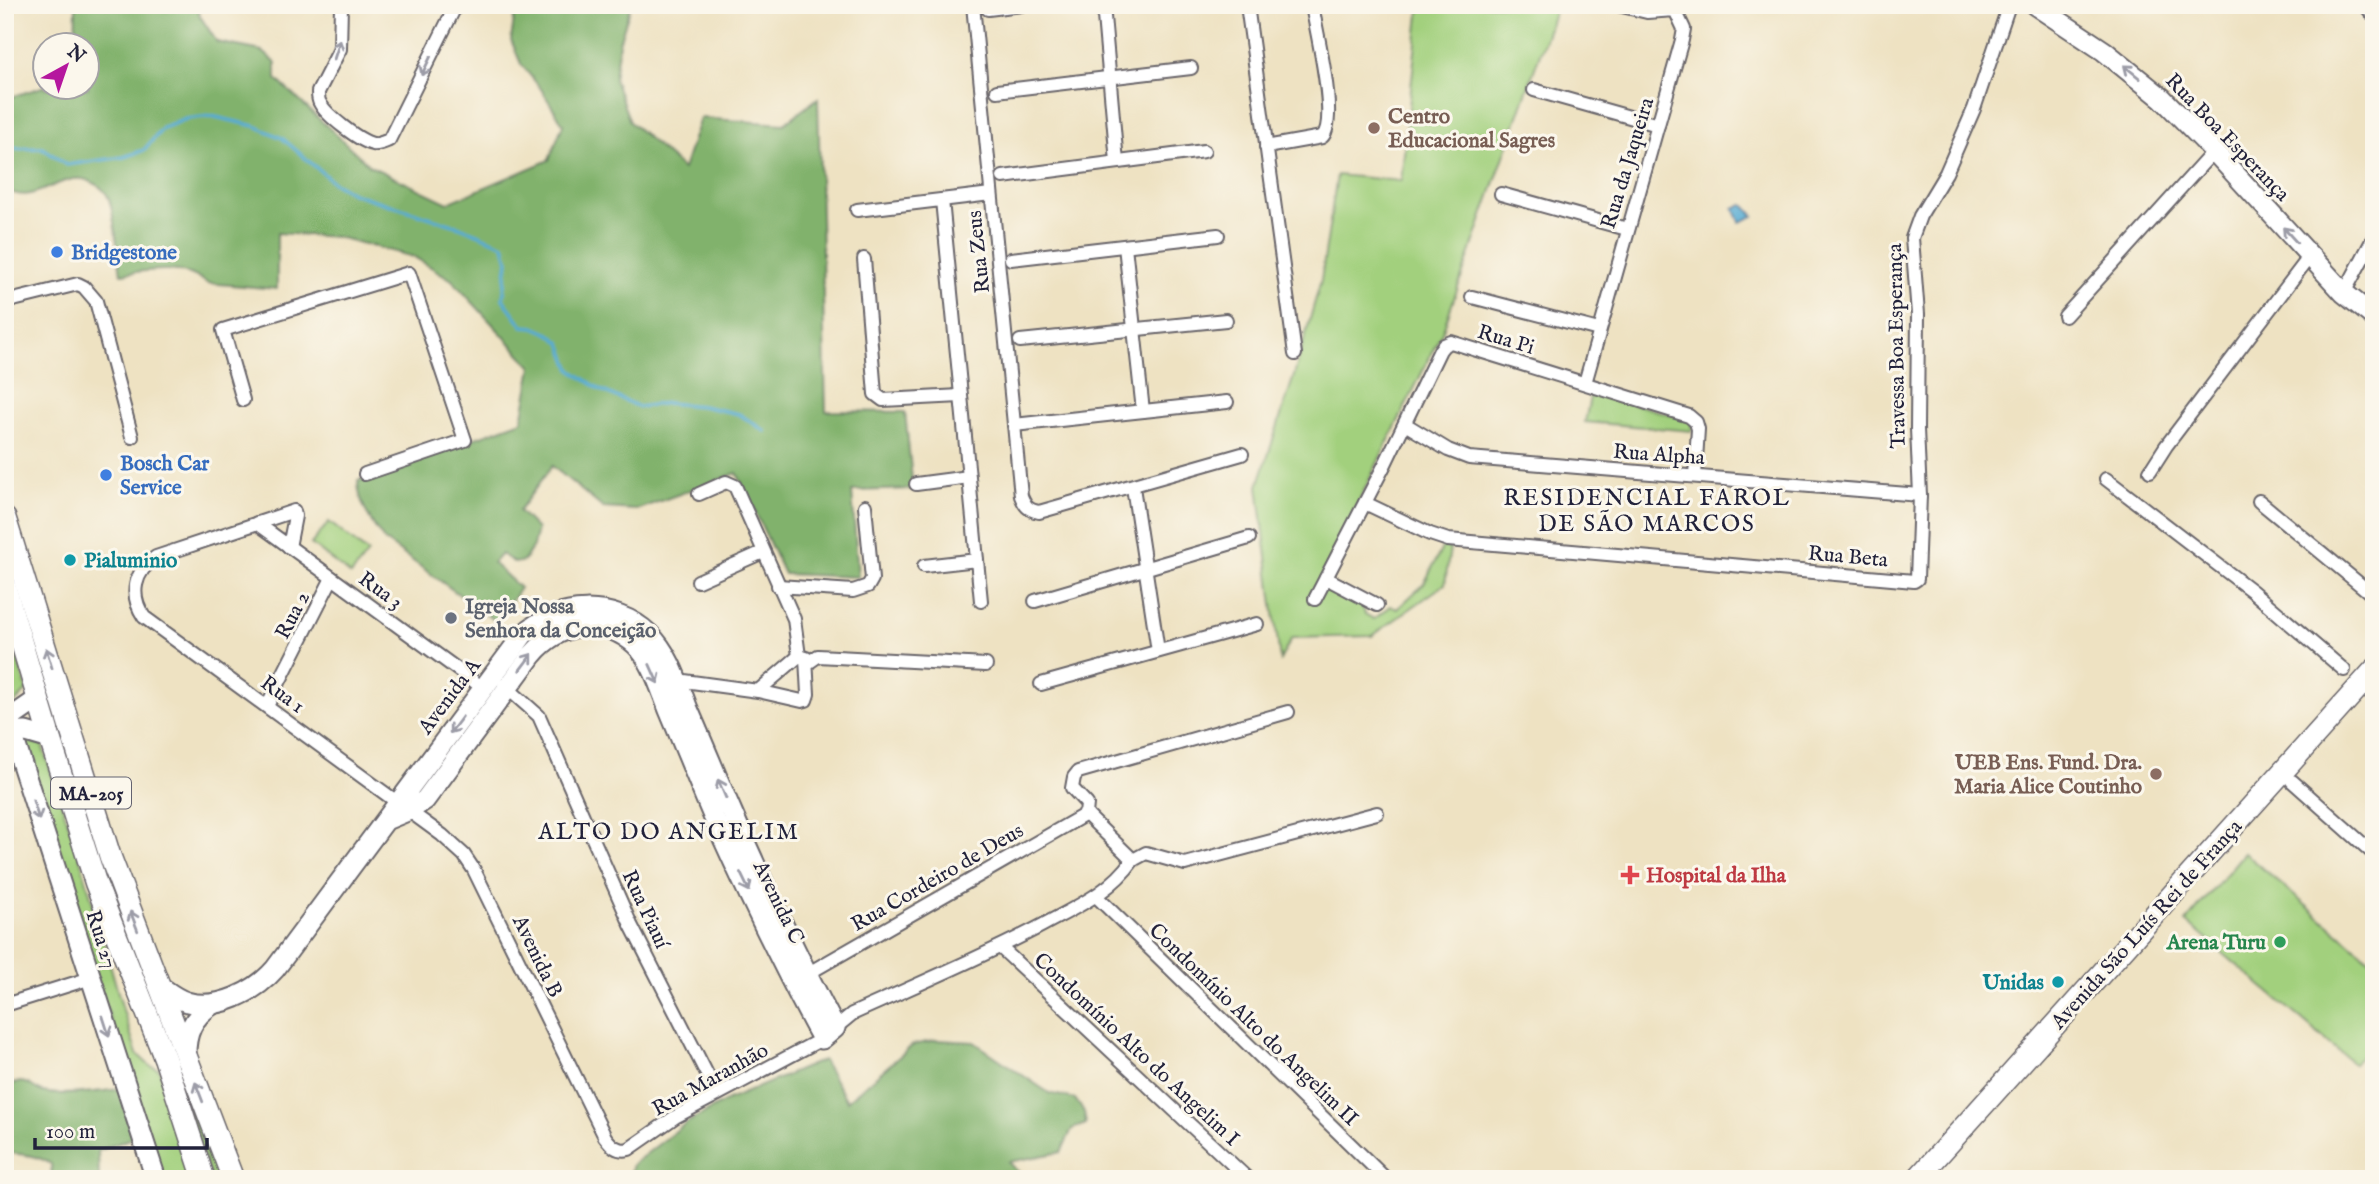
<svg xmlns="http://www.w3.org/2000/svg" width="2379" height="1184" font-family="'IM FELL English',serif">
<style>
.green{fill:#a2d07d;stroke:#62795c;stroke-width:2}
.forest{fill:#81b26c;stroke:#526a54;stroke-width:2}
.water{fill:#57acd3;stroke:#3c6787;stroke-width:2}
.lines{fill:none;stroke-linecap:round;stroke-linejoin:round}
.stream{stroke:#57acd3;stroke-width:3.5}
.street-casing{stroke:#69656a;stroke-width:16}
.secondary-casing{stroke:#69656a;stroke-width:23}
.primary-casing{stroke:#69656a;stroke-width:24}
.street{stroke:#fff;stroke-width:12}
.secondary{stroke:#fff;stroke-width:19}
.primary{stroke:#fff;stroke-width:21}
.oneway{stroke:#9c9ca7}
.education-dot{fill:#8d6e63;stroke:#fbf7ec;stroke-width:2.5}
.shop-dot{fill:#3f7fe0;stroke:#fbf7ec;stroke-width:2.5}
.culture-dot{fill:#0f9aa8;stroke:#fbf7ec;stroke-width:2.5}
.worship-dot{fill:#6b7280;stroke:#fbf7ec;stroke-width:2.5}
.health-dot{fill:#e0444e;stroke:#fbf7ec;stroke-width:2.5}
.leisure-dot{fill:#2e9e5b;stroke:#fbf7ec;stroke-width:2.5}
.labels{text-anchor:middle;stroke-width:6;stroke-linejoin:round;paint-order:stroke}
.shield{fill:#fbf7ec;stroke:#636270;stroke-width:2}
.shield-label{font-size:19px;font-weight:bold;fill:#22223b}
.education-label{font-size:21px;font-weight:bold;fill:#785e54;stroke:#fbf7ec;text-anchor:start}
.street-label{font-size:21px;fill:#22223b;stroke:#fbf7ec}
.shop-label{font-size:21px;font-weight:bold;fill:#366cbe;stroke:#fbf7ec;text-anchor:start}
.culture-label{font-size:21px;font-weight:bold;fill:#0d838f;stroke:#fbf7ec;text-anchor:start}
.worship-label{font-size:21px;font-weight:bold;fill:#5b616d;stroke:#fbf7ec;text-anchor:start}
.health-label{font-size:21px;font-weight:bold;fill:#be3a42;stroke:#fbf7ec;text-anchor:start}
.leisure-label{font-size:21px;font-weight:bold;fill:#27864d;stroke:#fbf7ec;text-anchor:end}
.neighbourhood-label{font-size:23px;letter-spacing:2px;fill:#22223b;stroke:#fbf7ec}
</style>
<rect width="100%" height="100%" fill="#fbf7ec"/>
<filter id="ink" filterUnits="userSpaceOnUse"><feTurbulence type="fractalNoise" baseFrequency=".0143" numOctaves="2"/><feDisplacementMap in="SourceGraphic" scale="14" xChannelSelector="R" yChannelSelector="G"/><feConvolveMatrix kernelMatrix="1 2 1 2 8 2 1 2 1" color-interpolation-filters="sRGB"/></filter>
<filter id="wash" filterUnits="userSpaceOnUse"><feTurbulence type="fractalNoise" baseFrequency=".00686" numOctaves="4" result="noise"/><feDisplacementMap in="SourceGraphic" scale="28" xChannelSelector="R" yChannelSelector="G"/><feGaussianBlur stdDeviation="1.57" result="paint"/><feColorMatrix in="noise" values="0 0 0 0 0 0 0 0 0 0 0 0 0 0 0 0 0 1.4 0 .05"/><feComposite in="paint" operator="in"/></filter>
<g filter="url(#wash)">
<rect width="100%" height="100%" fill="#eee2c2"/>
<g class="green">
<path d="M1420,5H1557L1443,330L1319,582L1361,602L1365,614L1374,619L1391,606L1397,609L1424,584L1443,546L1450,548L1445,584L1372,636L1292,638L1280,660L1258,486L1293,379L1321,280L1337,175L1401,181Z"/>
<path d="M1591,392L1690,420L1693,423L1692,431L1585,422Z"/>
<path d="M329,522L368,553L351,575L311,544Z"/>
<path d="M5,620L27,690L8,710L5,700Z"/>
<path d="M18,739L42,745L82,865L123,1010L137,1054L150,1066L159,1069L193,1179H163Z"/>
<path d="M2244,853L2374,963V972L2369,978L2374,983V1041L2354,1064L2186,922Z"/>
<path d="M177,1073L182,1075L221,1179H211Z"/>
</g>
<g class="forest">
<path d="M76,5H198L200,16L217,42L262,51L276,63V79L370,166L448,203L549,160L563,124L541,89L521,64L511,40L516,5H631L619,43L614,79L630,122L683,169L700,118L784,124L818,98L826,411L905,412L913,489L852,491L858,577L784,574L737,473L636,510L603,508L552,466L519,511L537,529L533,546L524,561L515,563L501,554L493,563L520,588L497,622L384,540C371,523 358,502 358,481L522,421L532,367L452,280L414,257L337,237L277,233V289L207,283C181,264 150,270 121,274C117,250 116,223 109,199C107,193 101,187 95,184C66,163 34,212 5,188V99L45,86L46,88H88V46L75,45Z"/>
<path d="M937,1040L974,1042L1049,1093L1075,1099L1084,1112L1086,1124L1072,1129L1061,1152L1008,1162L1026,1179H629L633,1164L686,1123L728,1100L823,1060L847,1101L913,1045Z"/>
<path d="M20,1082C32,1083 31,1087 40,1091C55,1098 103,1091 120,1089L132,1138L98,1151L99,1179H52L51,1164C33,1153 24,1156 5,1152V1085Z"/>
</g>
<path class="water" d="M1743,204L1754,216L1740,222L1734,208Z"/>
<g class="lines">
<path class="stream" d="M5,149L43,148L66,165L124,157L144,150L163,128L186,119L211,116L255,126L282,138L334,183L352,193L460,227L504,245L508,261L503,299L523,326L534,327L550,334L561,343L571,370L601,390L639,407L667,403L702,406L739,414L765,431"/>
</g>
</g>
<g filter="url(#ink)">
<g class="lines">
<g class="street-casing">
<g id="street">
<path d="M341,5L340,49L318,92C318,95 318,100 320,103C326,115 359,141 373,144C379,145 384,142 389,140L456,5"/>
<path d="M973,5L1021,496C1025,506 1028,510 1039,512L1242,454"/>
<path d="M1103,5L1117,162"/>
<path d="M1247,5L1295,354"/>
<path d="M2365,5L2374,16"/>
<path d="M988,9L1021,5"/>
<path d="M1534,90L1658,125"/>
<path d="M997,91L1191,68"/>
<path d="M1266,147L1322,137C1339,121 1316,31 1312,5"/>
<path d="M1003,177L1204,151"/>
<path d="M1501,194L1627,229"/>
<path d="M942,200L981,601"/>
<path d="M857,210L991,194"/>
<path d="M1125,246L1143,411"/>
<path d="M864,259L875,394L883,400L961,396"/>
<path d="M1011,259L1218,235"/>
<path d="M2344,293L2374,237"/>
<path d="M1472,297L1599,330"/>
<path d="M5,302L78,284L84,287L96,301L132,437"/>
<path d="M2065,316L2214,151"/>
<path d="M1020,341L1226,320"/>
<path d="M1585,383L1682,40L1684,29L1675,10L1647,12L1618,5"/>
<path d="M243,400L223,330L409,273L465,440L365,474"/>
<path d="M1405,424L1448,450L1469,458L1920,495"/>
<path d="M1014,425L1227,402"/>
<path d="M2150,471L2166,446L2310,256"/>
<path d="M2106,479L2252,591L2344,670"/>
<path d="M916,484L969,477"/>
<path d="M1133,487L1158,651"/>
<path d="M699,494L726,482L735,486L794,619L799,656"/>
<path d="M2259,501L2374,596"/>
<path d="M1365,503L1430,534L1448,540L1914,581L1917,579L1920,495L1917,429L1918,314L1912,238L1920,216L1946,173L1974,109L2009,5"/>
<path d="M257,523L483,688"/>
<path d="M289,547L295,516L294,511L156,557C134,572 129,595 144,617L442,835L464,855L474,870L605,1137C611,1145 617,1152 629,1149L675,1117L822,1039"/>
<path d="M924,566L977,560"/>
<path d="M1326,578L1377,605"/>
<path d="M698,581L763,552"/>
<path d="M778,586L853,591L868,586L872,579L865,506"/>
<path d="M1315,599L1385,464L1440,350L1444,345L1451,342L1689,416L1696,422L1698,429L1695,476"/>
<path d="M1035,601L1249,538"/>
<path d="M808,663L818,656L986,665"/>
<path d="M677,680L758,691L802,701L806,700L808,694L806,658L799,656L758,691"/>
<path d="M1041,684L1257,624"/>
<path d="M504,685L539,716L631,925L717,1094"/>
<path d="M267,706L332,578"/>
<path d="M2292,781L2374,854"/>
<path d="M1086,814L1087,804L1072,788L1074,777L1078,772L1288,712"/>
<path d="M1086,814L1133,860"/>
<path d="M1133,860L1146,853L1185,864L1377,813"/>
<path d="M1096,896L1386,1179"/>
<path d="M1000,947L1248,1179"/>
<path d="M807,974L1086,814"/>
<path d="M5,1005L91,978"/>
<path d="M835,1028L852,1014C916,985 981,958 1043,925C1076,907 1111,892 1133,860"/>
</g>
</g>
<g class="secondary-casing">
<g id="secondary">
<path d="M2035,5L2104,51L2162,98L2214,151L2344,293L2374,317"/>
<path d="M8,721L156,1179"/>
<path d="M5,722L38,699"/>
<path d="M5,733L26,732L50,739"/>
<path d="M158,985C167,991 176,999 187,1002C217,1011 255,992 275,969L523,635C556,603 615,601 649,634C669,653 678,683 688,709C703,743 717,778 732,812C763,885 798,957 835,1028L822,1039C784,969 749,896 716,823C700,786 685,748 669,710C660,688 653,661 635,644C601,615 559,623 532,655L425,800L410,810L386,820"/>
<path d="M186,1059C185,1034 192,1017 213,1004"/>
</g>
</g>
<g class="primary-casing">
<g id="primary">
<path d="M5,518L110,856L233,1179"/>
<path d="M5,587L50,739L96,884L165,1059L204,1179"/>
<path d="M1917,1179L2374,670"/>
</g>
</g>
<use href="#street" class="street"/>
<use href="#secondary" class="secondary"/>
<use href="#primary" class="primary"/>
</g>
<defs><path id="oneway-shaft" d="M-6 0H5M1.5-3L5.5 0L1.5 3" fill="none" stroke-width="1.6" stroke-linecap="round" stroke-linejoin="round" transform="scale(1.75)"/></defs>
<g class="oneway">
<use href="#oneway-shaft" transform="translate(337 50) rotate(-72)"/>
<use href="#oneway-shaft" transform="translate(426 66) rotate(116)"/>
<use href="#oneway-shaft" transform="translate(2132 72) rotate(-141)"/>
<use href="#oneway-shaft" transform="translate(2290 235) rotate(-132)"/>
<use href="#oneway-shaft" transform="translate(49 658) rotate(-107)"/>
<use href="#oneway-shaft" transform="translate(526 662) rotate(-53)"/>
<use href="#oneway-shaft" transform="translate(654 674) rotate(66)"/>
<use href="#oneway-shaft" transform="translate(456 725) rotate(127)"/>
<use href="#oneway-shaft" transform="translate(722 789) rotate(-113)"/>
<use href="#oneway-shaft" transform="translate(36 810) rotate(72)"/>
<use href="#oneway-shaft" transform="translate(745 882) rotate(64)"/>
<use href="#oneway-shaft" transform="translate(134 921) rotate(-111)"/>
<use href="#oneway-shaft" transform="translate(106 1026) rotate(72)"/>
<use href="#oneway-shaft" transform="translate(199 1092) rotate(-111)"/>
</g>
</g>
<g class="education-dot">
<circle cx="1374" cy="128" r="7"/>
<circle cx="2156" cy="774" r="7"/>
</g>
<g class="shop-dot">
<circle cx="57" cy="252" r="7"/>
<circle cx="106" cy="475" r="7"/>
</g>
<g class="culture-dot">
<circle cx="70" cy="560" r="7"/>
<circle cx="2058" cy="982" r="7"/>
</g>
<circle class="worship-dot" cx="451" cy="618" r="7"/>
<path class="health-dot" d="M1626.5 864.5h7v7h7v7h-7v7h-7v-7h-7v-7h7z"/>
<circle class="leisure-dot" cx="2280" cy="942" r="7"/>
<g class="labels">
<rect class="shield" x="51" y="777.5" width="80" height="31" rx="5"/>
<g class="shield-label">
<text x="91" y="800">MA-205</text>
</g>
<g class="education-label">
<text x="1388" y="123">Centro<tspan x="1388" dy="24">Educacional Sagres</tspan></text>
<text x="2142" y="769" text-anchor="end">UEB Ens. Fund. Dra.<tspan x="2142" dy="24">Maria Alice Coutinho</tspan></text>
</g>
<g class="street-label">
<text transform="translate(2228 137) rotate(46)" y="7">Rua Boa Esperança</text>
<text transform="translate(1627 163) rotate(-73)" y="7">Rua da Jaqueira</text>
<text transform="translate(978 252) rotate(-96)" y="7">Rua Zeus</text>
<text transform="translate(1506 339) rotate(17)" y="7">Rua Pi</text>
<text transform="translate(1896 346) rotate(-91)" y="7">Travessa Boa Esperança</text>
<text transform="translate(1659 454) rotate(4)" y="7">Rua Alpha</text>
<text transform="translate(1848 556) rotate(5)" y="7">Rua Beta</text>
<text transform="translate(381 590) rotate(36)" y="7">Rua 3</text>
<text transform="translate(292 615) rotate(-63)" y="7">Rua 2</text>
<text transform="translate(283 694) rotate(36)" y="7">Rua 1</text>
<text transform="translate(449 696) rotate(-53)" y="7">Avenida A</text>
<text transform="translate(937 877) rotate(-30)" y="7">Rua Cordeiro de Deus</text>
<text transform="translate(779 902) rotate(64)" y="7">Avenida C</text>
<text transform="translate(646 909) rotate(65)" y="7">Rua Piauí</text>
<text transform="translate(2146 924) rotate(-48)" y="7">Avenida São Luís Rei de França</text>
<text transform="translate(102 939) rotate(72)" y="7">Rua 27</text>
<text transform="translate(538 956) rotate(64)" y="7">Avenida B</text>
<text transform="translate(1254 1024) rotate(44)" y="7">Condomínio Alto do Angelim II</text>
<text transform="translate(1137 1049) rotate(43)" y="7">Condomínio Alto do Angelim I</text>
<text transform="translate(710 1079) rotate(-29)" y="7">Rua Maranhão</text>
</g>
<g class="shop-label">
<text x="71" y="259">Bridgestone</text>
<text x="120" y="470">Bosch Car<tspan x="120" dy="24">Service</tspan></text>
</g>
<g class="culture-label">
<text x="84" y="567">Pialuminio</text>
<text x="2044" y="989" text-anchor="end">Unidas</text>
</g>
<g class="worship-label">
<text x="465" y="613">Igreja Nossa<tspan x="465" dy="24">Senhora da Conceição</tspan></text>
</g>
<g class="health-label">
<text x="1646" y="882">Hospital da Ilha</text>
</g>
<g class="leisure-label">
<text x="2266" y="949">Arena Turu</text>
</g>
<g class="neighbourhood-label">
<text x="1647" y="505">RESIDENCIAL FAROL<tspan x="1647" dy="26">DE SÃO MARCOS</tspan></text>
<text x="669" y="839">ALTO DO ANGELIM</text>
</g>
</g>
<rect width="2379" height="1184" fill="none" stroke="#fbf7ec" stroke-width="28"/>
<g transform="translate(66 66) rotate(40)"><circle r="33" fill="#fbf7ec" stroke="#a4a2a5" stroke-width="2"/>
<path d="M0-5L12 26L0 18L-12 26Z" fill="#b5179e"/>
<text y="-10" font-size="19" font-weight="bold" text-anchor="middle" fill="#22223b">N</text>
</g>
<path d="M35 1138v10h172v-10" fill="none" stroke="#22223b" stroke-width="3.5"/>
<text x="46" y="1138" font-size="21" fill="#22223b" stroke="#fbf7ec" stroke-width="5" paint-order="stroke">100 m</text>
</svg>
